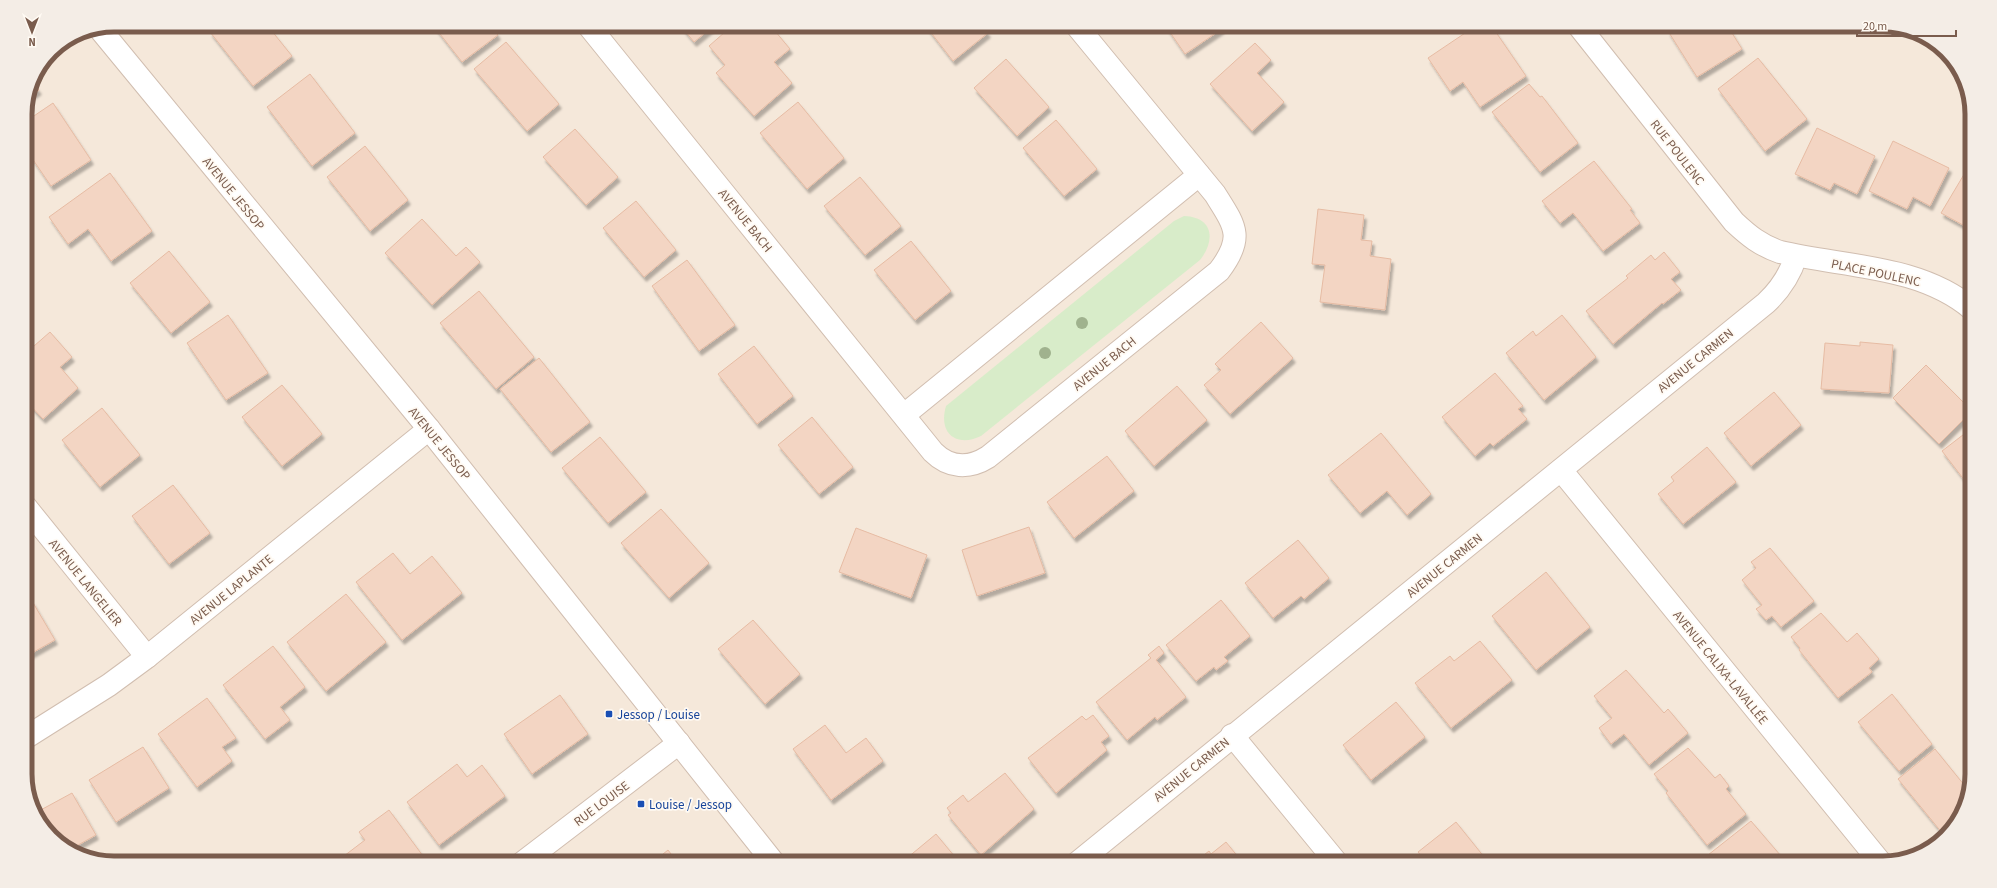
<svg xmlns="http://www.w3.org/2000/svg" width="1997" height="888" font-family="'Source Sans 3',sans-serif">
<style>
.residential{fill:#f5e8da}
.green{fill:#d8ecc9}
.building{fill:#f3d5c3;stroke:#e6bba3;filter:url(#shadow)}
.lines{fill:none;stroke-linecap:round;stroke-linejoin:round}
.minor-casing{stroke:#d1beb0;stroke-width:24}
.minor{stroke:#fff;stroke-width:22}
.tree{fill:#a0b28e}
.transit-dot{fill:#1a4fb4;stroke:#fffaf3;stroke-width:1.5}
.labels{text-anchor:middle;stroke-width:3.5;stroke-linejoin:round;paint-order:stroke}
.street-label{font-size:13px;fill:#7a5c4d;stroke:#fffaf3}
.transit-label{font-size:13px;fill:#164399;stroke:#fffaf3;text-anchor:start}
.rim{fill:none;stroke:#7a5c4d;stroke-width:5}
</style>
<defs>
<filter id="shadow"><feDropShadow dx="2.5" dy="4.5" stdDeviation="1" flood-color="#0004"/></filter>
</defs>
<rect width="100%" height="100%" fill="#fdf6ec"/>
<path class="residential" d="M114,25H1883L1917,32L1957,65L1972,109V774L1965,808L1932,848L1883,863H114L80,856L43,828L25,780V109L34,75L51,51L80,32Z"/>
<path class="green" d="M1184,216C1213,217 1216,240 1200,260L981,436C956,448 938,433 946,406L1174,221Z"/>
<g class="building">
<path d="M219,25H267L292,56L253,86L210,32Z"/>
<path d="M433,25H490L498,35L462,62Z"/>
<path d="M680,25H715L694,42Z"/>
<path d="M733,25H770L790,49L774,62L792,83L754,116L716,73L725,65L709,46Z"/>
<path d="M925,25H981L988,33L953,61Z"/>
<path d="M1165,25H1219L1222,29L1185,54Z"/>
<path d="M1477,25H1491L1526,76L1480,107L1463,82L1450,91L1428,58Z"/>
<path d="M1670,25H1727L1742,49L1697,77L1668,31L1672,28Z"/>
<path d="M506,42L559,104L527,131L474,69Z"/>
<path d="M1255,43L1271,60L1257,73L1284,102L1252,131L1210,84Z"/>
<path d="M1758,58L1807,119L1765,151L1718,89Z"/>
<path d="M1006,59L1049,107L1017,136L974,88Z"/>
<path d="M310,74L355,133L312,166L267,107Z"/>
<path d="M32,82L39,90L28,98Z"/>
<path d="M1529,84L1540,97L1542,96L1578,143L1540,172L1492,112Z"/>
<path d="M798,102L844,158L807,189L760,133Z"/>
<path d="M53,103L91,160L51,186L25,148V122Z"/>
<path d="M1056,120L1097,169L1064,196L1023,148Z"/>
<path d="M1817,128L1875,156L1857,194L1834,183L1830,190L1795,174Z"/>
<path d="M575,129L618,177L586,205L543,157Z"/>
<path d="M1893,141L1949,168L1930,206L1913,197L1907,209L1869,191Z"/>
<path d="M365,146L408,200L370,231L327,177Z"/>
<path d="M1594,161L1632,209L1630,210L1640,223L1603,251L1573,213L1560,223L1542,201Z"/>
<path d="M1966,171L1972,174V230L1941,213Z"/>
<path d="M110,173L152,231L111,261L88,229L68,244L49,217Z"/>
<path d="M860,177L901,226L865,255L824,206Z"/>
<path d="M636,201L676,250L644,277L603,228Z"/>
<path d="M1318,209L1364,215L1361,240L1372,241L1370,256L1391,259L1385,310L1320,302L1325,265L1312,264Z"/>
<path d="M422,219L456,256L466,247L480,262L432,305L385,253Z"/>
<path d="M911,241L951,291L915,320L874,270Z"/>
<path d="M169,251L210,302L171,333L130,283Z"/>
<path d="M1664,252L1680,272L1671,279L1681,290L1663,304L1662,303L1613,344L1586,311L1628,278L1626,276L1651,255L1655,260Z"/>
<path d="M687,260L735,325L699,351L652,286Z"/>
<path d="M479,291L534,357L496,389L440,323Z"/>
<path d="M228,315L268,373L226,400L187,343Z"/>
<path d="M1562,315L1596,357L1544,400L1506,353L1533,331L1536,336Z"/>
<path d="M1261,322L1293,358L1230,414L1204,385L1221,370L1215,364Z"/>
<path d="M50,332L72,357L60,367L78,388L43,419L25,400V337L34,346Z"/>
<path d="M1860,342L1893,345L1889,393L1821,389L1825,343L1860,346Z"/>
<path d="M754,346L793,396L757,424L718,374Z"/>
<path d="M539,358L590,422L551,452L500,389Z"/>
<path d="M1926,365L1972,411L1939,444L1893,398Z"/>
<path d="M1495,373L1523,406L1518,409L1527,419L1493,446L1490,443L1475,456L1442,417Z"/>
<path d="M282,385L322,434L282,466L242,417Z"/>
<path d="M1177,386L1207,420L1154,466L1125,431Z"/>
<path d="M1774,392L1801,425L1751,466L1724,433Z"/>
<path d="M102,408L140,455L100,487L62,440Z"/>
<path d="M812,417L853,467L819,494L778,445Z"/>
<path d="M1972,428V490L1942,451Z"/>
<path d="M1381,433L1431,494L1407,515L1387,491L1360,513L1328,475Z"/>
<path d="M600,437L646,492L608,523L562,468Z"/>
<path d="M1707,447L1736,482L1683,524L1658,494L1674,481L1671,477Z"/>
<path d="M1107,456L1134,491L1074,538L1047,502Z"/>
<path d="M173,485L210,533L169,564L132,516Z"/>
<path d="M661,509L709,563L669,598L621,543Z"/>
<path d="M1029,527L1045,573L977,596L962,550Z"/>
<path d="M856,528L927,555L911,598L839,572Z"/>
<path d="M1298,540L1329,578L1304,599L1301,596L1273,618L1245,583Z"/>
<path d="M1770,548L1814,601L1781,627L1772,616L1766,620L1756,609L1762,605L1742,580L1756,568L1751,562Z"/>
<path d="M393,553L410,574L432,556L462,593L402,640L356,582Z"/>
<path d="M1546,572L1590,627L1536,670L1492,616Z"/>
<path d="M346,594L386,642L326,691L287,642Z"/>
<path d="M1221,600L1250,636L1224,657L1228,661L1216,670L1214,667L1196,681L1166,645Z"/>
<path d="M32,601L55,640L25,657V605Z"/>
<path d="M1821,613L1847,642L1857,633L1879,659L1869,668L1872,672L1838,698L1799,650L1800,648L1791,637Z"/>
<path d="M753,620L800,674L765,704L718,649Z"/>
<path d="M1480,641L1512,680L1451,728L1415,683L1450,656L1454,661Z"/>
<path d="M273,646L305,687L280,707L290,720L265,739L223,685Z"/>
<path d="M1159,646L1164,653L1156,660L1186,697L1157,720L1155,717L1127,740L1096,702L1151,658L1148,655Z"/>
<path d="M1626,670L1664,713L1668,709L1688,733L1649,765L1624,734L1611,744L1599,728L1612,718L1594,696Z"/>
<path d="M1892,694L1932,744L1899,771L1858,722Z"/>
<path d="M560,695L588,734L532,774L504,734Z"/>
<path d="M207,698L236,738L222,747L232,761L197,787L158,734Z"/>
<path d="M1396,702L1425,737L1371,780L1343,745Z"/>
<path d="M1093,715L1109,736L1101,742L1107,750L1056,793L1028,758L1082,716L1086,720Z"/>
<path d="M825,725L846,753L866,738L883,761L831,800L793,749Z"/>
<path d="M143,747L169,788L116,822L89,780Z"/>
<path d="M1688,748L1715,778L1720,774L1729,786L1726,789L1746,814L1707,845L1666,793L1668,791L1654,774Z"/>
<path d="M1935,749L1969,791L1965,808L1943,834L1898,779Z"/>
<path d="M457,764L467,777L482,765L505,796L439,845L407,802Z"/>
<path d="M1005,773L1034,809L981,855L948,815L951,813L947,808L963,795L968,802Z"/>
<path d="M72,793L96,835L71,849L43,828L37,812Z"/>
<path d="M389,810L423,856L413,863H343L340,859L365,840L359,832Z"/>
<path d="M1751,821L1787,863H1715L1708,855Z"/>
<path d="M1456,822L1489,863H1427L1418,852Z"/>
<path d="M936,834L960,863H901Z"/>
<path d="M1226,842L1243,863L1195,862L1209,851L1211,854Z"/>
<path d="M668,850L678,863H652Z"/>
</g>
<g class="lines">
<g class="minor-casing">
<g id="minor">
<path d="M588,25L933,452C949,468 969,469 988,457L1219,271C1245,237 1235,226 1215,194L1076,25"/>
<path d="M1578,25L1734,222C1749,236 1760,245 1780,252C1844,267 1920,265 1972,309"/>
<path d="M99,28L429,429L774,863"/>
<path d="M904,415L1199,175"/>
<path d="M1561,470L1881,863"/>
<path d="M25,506L147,657"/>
<path d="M1232,735L1337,863"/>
<path d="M25,738L109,685L147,657L429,429"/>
<path d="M522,863L679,743"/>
<path d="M1077,863L1766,303C1781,289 1790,275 1796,256"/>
</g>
</g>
<use href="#minor" class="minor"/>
</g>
<g class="tree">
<circle cx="1082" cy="323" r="6"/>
<circle cx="1045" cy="353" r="6"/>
</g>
<g class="transit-dot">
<rect x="605" y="710" width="8" height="8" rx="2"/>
<rect x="637" y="800" width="8" height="8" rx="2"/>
</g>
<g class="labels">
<g class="street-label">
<text transform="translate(1678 152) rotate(52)" y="5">RUE POULENC</text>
<text transform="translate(234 193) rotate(51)" y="5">AVENUE JESSOP</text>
<text transform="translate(746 220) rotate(51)" y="5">AVENUE BACH</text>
<text transform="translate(1876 272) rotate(12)" y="5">PLACE POULENC</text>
<text transform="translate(1695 360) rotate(-39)" y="5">AVENUE CARMEN</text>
<text transform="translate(1104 363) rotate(-39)" y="5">AVENUE BACH</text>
<text transform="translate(440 443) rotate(51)" y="5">AVENUE JESSOP</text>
<text transform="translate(1444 565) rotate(-39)" y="5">AVENUE CARMEN</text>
<text transform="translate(86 582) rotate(51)" y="5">AVENUE LANGELIER</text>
<text transform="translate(231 589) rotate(-39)" y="5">AVENUE LAPLANTE</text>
<text transform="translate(1721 667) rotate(51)" y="5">AVENUE CALIXA-LAVALLÉE</text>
<text transform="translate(1191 769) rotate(-39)" y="5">AVENUE CARMEN</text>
<text transform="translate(601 803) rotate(-37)" y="5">RUE LOUISE</text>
</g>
<g class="transit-label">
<text x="617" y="719">Jessop / Louise</text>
<text x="649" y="809">Louise / Jessop</text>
</g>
</g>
<path d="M0 0H1997V888H0ZM114 32H1883A82 82 0 0 1 1965 114V774A82 82 0 0 1 1883 856H114A82 82 0 0 1 32 774V114A82 82 0 0 1 114 32Z" fill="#f4ede6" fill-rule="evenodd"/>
<path class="rim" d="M114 32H1883A82 82 0 0 1 1965 114V774A82 82 0 0 1 1883 856H114A82 82 0 0 1 32 774V114A82 82 0 0 1 114 32Z"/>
<g transform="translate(32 32) rotate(180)" stroke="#fffaf3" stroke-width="3" paint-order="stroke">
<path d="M0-3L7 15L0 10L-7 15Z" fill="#7a5c4d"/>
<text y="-6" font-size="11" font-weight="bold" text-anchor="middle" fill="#7a5c4d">N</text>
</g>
<path d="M1857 30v6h99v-6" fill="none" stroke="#7a5c4d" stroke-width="2"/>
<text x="1863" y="30" font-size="12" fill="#7a5c4d" stroke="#fffaf3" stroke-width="3" paint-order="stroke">20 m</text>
</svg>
